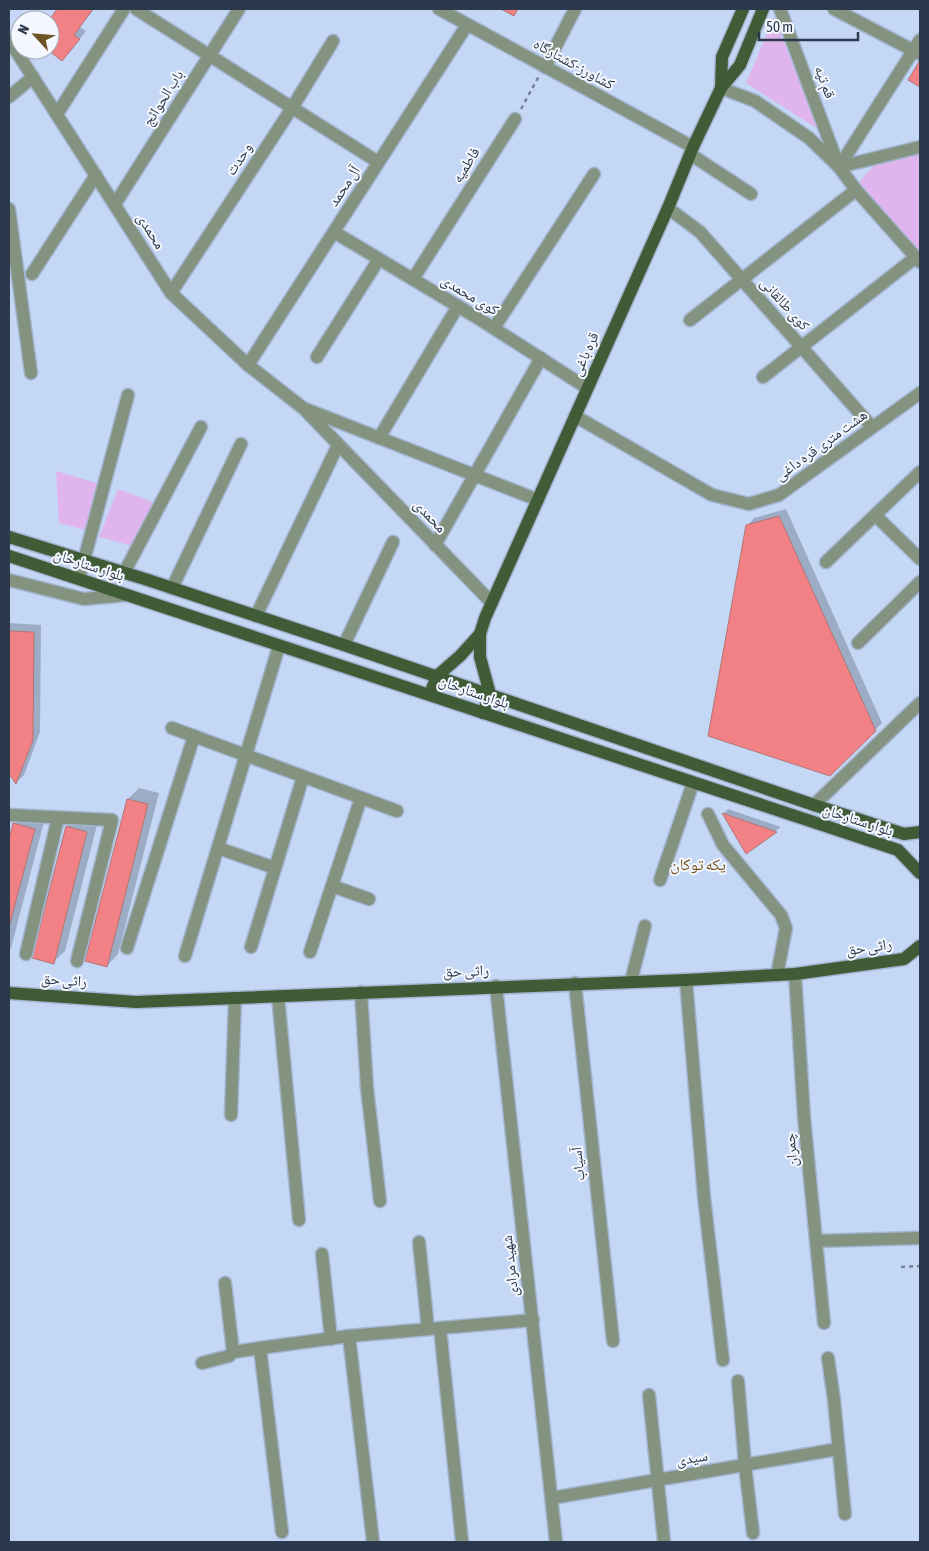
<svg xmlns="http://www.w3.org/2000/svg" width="929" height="1551" font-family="'Asap Condensed','Noto Naskh Arabic',sans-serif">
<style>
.green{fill:#e0b4ed}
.shadow{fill:#0003}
.building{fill:#f28186;stroke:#b27576}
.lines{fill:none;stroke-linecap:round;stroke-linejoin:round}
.minor-casing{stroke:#a3b5d1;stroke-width:15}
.major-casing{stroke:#a3b5d1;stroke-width:15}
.path{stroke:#73839b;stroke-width:2.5;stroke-dasharray:4 4;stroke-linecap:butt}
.minor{stroke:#84937f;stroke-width:12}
.major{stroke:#405c37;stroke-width:12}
.labels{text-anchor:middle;stroke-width:4;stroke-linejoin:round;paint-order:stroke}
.street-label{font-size:15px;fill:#2c394c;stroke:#f4f7fd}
.neighbourhood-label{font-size:16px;fill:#6f511c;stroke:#f4f7fd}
</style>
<rect width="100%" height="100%" fill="#c4d8f6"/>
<g class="green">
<path d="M774,17L818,129L746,83Z"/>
<path d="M920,153V253L859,182L877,162Z"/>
<path d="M56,471L100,484L89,531L59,523Z"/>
<path d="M118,489L155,503L133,546L99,537Z"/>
</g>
<g class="shadow">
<path d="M60,9H94L80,27L86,31L69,52L50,50V27L57,20L52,18Z"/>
<path d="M786,509L882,723L830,775L747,526L754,518Z"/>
<path d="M9,623L41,625L40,732L24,775L17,782L9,772Z"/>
<path d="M139,788L159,793L118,954L107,966L87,960L128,799Z"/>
<path d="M728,809L781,827L746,852L723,814Z"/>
<path d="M25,813L45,818L11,948L9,950V844L14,824Z"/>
<path d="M78,816L98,821L65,951L53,962L67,827Z"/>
</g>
<g class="building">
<path d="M57,9H93L74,35L80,39L62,61L48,50H50V25L55,20L50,19Z"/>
<path d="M501,9H518L514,16Z"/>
<path d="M920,60V87L908,80Z"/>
<path d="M779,516L876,731L830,776L708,736L746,525Z"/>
<path d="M9,631L34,632L33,740L16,784L9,774Z"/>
<path d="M127,799L148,804L107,967L85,961Z"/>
<path d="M722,813L777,832L746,854Z"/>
<path d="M13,823L35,829L9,927V839Z"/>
<path d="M66,826L87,832L54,964L32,958Z"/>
</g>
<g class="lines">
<g class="minor-casing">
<g id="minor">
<path d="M136,9L378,162"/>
<path d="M439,9L693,147"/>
<path d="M834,9L920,54"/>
<path d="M9,40L171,293L248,365L303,408L538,500"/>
<path d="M545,67L575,9"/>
<path d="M721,88L755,101L809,138L839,167L780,9"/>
<path d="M9,97L33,77"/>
<path d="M57,114L124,9"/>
<path d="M690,154L751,194"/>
<path d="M839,167L920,40"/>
<path d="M839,167L856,190L920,262"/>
<path d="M839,167L920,147"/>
<path d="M115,204L239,9"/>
<path d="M668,208L700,232L872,427"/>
<path d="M9,209L31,373"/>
<path d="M334,232L476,317L587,388"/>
<path d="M32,274L96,175"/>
<path d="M413,279L515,119"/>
<path d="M171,293L292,108L333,41"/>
<path d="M690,320L856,190"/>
<path d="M494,328L594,174"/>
<path d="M317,357L379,259"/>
<path d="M248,365L467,25"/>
<path d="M763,377L916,257"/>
<path d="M306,411L492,603"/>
<path d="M575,416L712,495L749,504L779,495L920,393"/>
<path d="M379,438L458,306"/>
<path d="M876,516L920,559"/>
<path d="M435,545L541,358"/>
<path d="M826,562L920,472"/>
<path d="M124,573L201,427"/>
<path d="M79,579L128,395"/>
<path d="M9,580L84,599L126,595"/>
<path d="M172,588L241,444"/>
<path d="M256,616L338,445"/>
<path d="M858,643L920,582"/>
<path d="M344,645L393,542"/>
<path d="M172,728L397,811"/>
<path d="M814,805L920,703"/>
<path d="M708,814L723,845L781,915L786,928L777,975"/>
<path d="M9,815L112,820L77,961"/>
<path d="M218,848L275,868"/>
<path d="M660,880L693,783"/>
<path d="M332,886L369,899"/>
<path d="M251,947L303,777"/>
<path d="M127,948L194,736"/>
<path d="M310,952L361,798"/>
<path d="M26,954L58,818"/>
<path d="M185,956L279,646"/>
<path d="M795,974L804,1117L824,1323"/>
<path d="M686,980L704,1197L723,1360"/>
<path d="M631,981L645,926"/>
<path d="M575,983L613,1341"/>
<path d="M496,986L556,1542"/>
<path d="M361,992L367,1088L380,1201"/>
<path d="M278,996L299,1220"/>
<path d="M231,1115L235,998"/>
<path d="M816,1241L920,1238"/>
<path d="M419,1242L428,1329"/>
<path d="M322,1254L331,1339"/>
<path d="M225,1283L233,1352"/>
<path d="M440,1328L462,1542"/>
<path d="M349,1336L373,1542"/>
<path d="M260,1348L282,1532"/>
<path d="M828,1358L834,1400L845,1514"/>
<path d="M202,1363L229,1356L233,1352L260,1348L349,1336L533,1320"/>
<path d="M738,1381L745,1465L753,1533"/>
<path d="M649,1395L664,1542"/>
<path d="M552,1498L838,1449"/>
</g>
</g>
<g class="major-casing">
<g id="major">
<path d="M743,9L722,57L721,88L740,65L763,9"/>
<path d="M9,537L148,580L344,645L814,805L904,834L920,832"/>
<path d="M9,556L898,850L920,873"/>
<path d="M430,694L437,676L460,656L480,634"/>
<path d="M483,713L490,694L480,657V634L485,618L668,208L693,147L721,88"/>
<path d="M9,993L136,1002L686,980L795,974L904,959L920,946"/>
</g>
</g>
<g class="path">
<path d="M521,109L539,76"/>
<path d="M901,1267L920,1266"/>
</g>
<use href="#minor" class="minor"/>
<use href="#major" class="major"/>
</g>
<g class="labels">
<g class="street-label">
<text transform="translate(574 64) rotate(29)" y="5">کشاورز-کشتارگاه</text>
<text transform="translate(825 82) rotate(70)" y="5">قم تپه</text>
<text transform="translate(163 98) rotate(-58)" y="5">باب الحوائج</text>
<text transform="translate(239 159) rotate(-57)" y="5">وحدت</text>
<text transform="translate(466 165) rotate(-58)" y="5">فاطمیه</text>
<text transform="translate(344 186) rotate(-57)" y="5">آل محمد</text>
<text transform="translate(151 231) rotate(58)" y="5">محمدی</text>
<text transform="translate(470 295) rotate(31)" y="5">کوی محمدی</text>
<text transform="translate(785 304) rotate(48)" y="5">کوی طالقانی</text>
<text transform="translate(585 354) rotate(-66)" y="5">قره باغی</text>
<text transform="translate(821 445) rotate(-36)" y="5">هشت متری قره داغی</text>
<text transform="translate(430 516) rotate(46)" y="5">محمدی</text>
<text transform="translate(89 565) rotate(18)" y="5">بلوار ستارخان</text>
<text transform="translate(474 692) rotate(19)" y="5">بلوار ستارخان</text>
<text transform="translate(858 820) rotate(18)" y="5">بلوار ستارخان</text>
<text transform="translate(869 947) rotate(-8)" y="5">راثی حق</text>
<text transform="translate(466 971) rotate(-2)" y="5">راثی حق</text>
<text transform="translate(64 980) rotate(4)" y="5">راثی حق</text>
<text transform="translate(791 1150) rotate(-95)" y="5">چمران</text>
<text transform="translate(578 1164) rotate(-96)" y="5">آسیاب</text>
<text transform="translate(510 1266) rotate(-96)" y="5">شهید مرادی</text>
<text transform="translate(692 1458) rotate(-10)" y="5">سیدی</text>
</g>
<g class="neighbourhood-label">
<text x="698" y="870">یکه توکان</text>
</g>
</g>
<rect width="929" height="1551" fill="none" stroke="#2c394c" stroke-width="20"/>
<g transform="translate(35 35) rotate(296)"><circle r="24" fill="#f4f7fd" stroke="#a4abb6"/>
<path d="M0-4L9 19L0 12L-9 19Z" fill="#6e5326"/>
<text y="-8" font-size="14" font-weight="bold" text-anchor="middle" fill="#2c394c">N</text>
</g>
<path d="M759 32v8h99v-8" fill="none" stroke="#2c394c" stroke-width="2.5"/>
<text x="766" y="32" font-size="15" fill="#2c394c" stroke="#f4f7fd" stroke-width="4" paint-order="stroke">50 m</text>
</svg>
